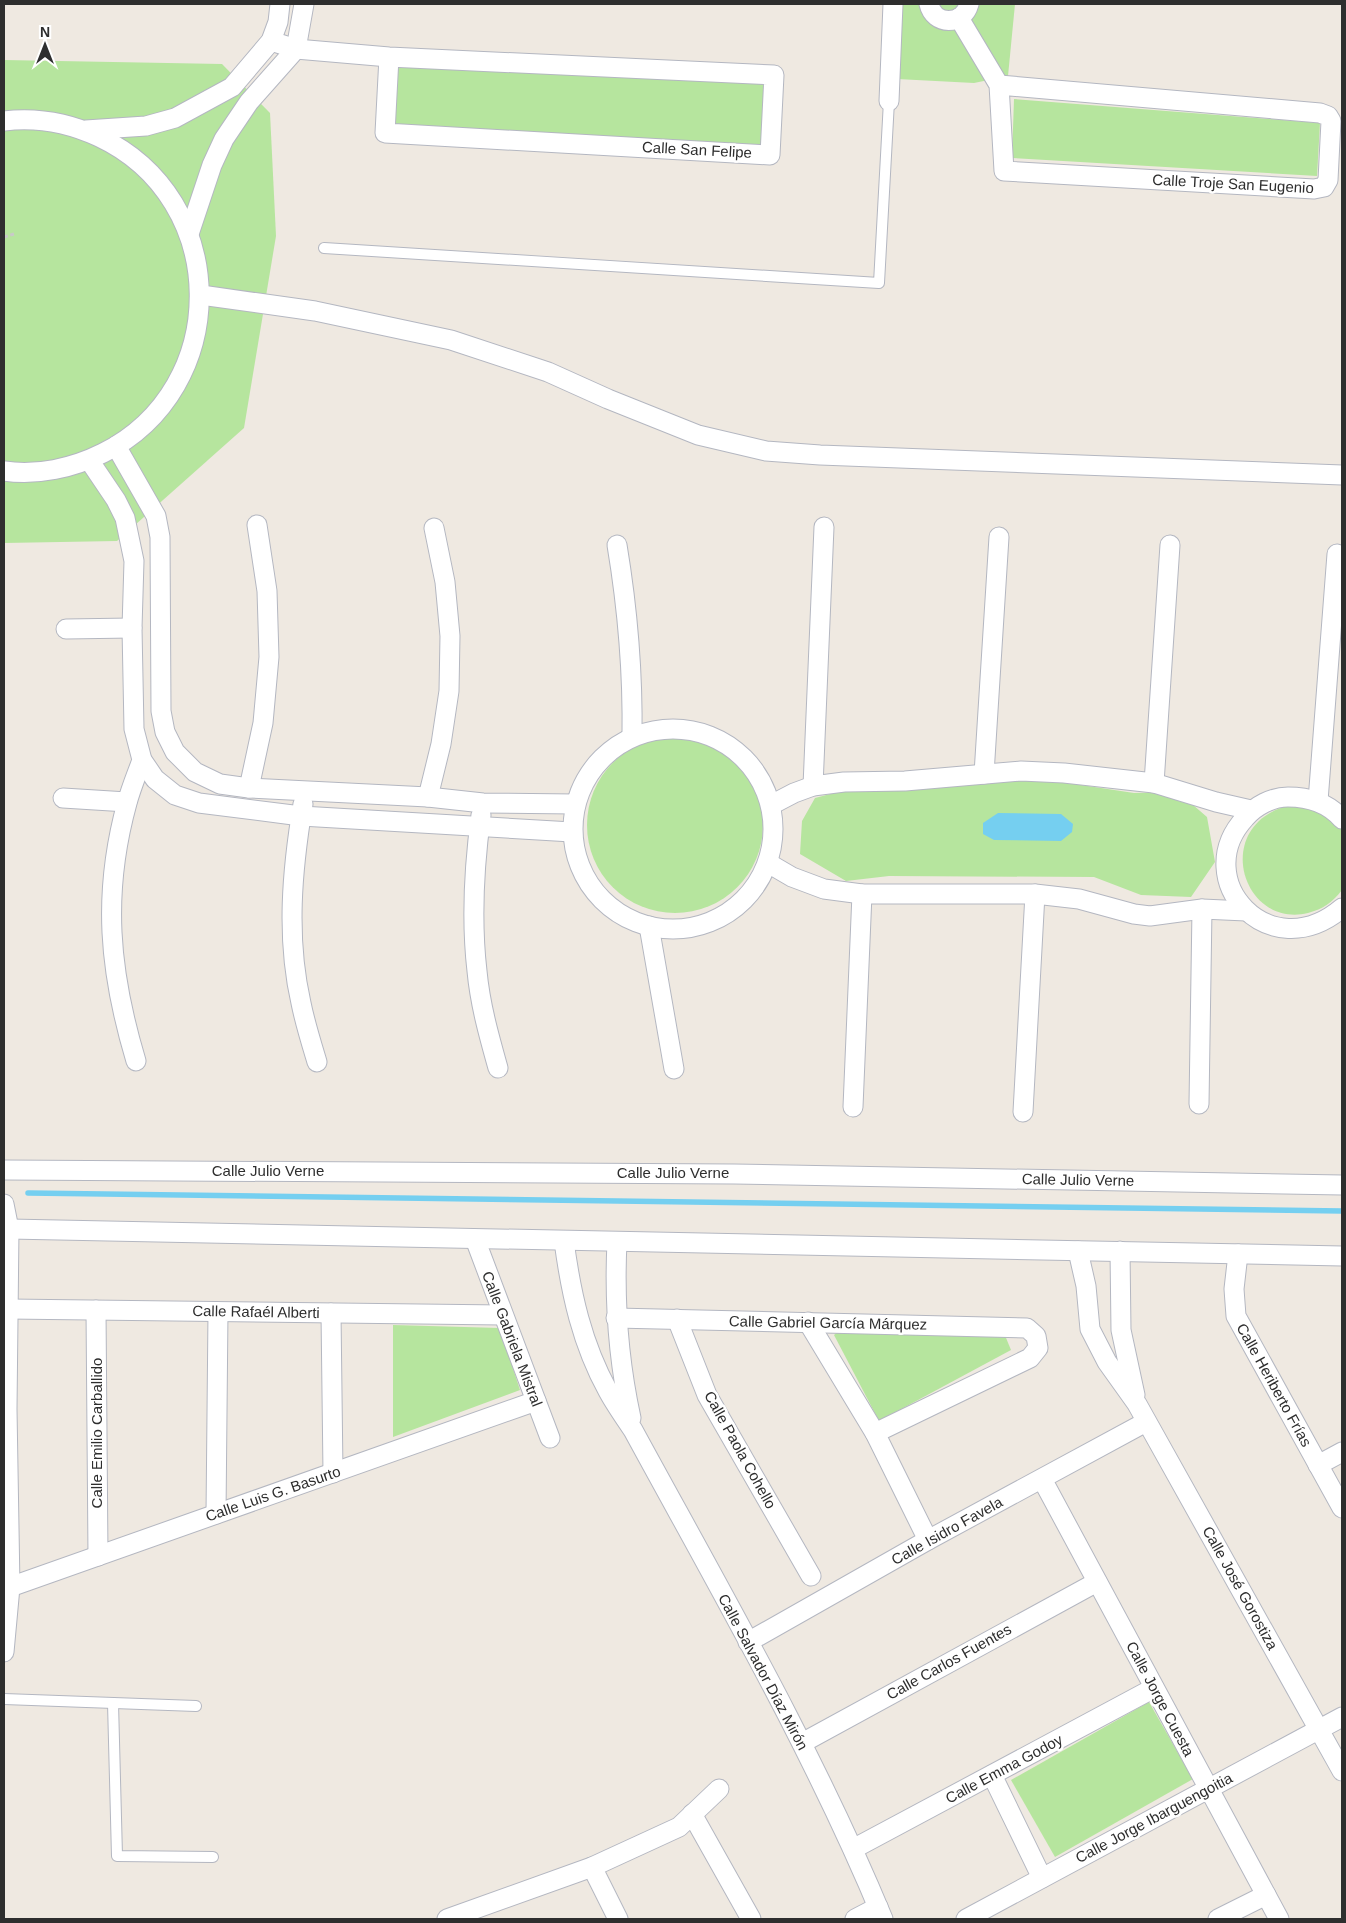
<svg xmlns="http://www.w3.org/2000/svg" width="1346" height="1923" font-family="Helvetica,sans-serif">
<style>
.green{fill:#b6e59e}
.water{fill:#75cff0}
.lines{fill:none;stroke-linecap:round;stroke-linejoin:round}
.stream{stroke:#75cff0;stroke-width:5.5}
.service-casing{stroke:#b4b7c1;stroke-width:12}
.minor-casing{stroke:#b4b7c1;stroke-width:21}
.path{stroke:#c9c9c9;stroke-width:3;stroke-dasharray:4 2.5;stroke-linecap:butt}
.service{stroke:#fff;stroke-width:10}
.minor{stroke:#fff;stroke-width:19}
.labels{text-anchor:middle;stroke-width:5;stroke-linejoin:round;paint-order:stroke}
.street-label{font-size:15px;fill:#2e2e2e;stroke:#fff}
</style>
<rect width="100%" height="100%" fill="#efe9e1"/>
<g class="green">
<path d="M903,4H1015L1008,76L974,83L897,79Z"/>
<path d="M4,60L222,64L270,113L276,236L244,428L117,541L4,543Z"/>
<path d="M396,64L765,80L762,145L396,124Z"/>
<path d="M1014,99L1320,123L1317,176L1012,158Z"/>
<circle cx="675" cy="825" r="88"/>
<path d="M1035,778L1134,793L1178,792L1207,817L1215,862L1191,897L1141,895L1094,877L889,876L846,881L800,854L802,821L815,798L853,788Z"/>
<path d="M1290,805H1302L1335,820L1342,828V890C1333,902 1323,909 1308,913C1242,929 1210,825 1290,805Z"/>
<path d="M393,1325L500,1328L520,1390L393,1437Z"/>
<path d="M840,1330L1004,1333L1011,1350L879,1421L834,1335Z"/>
<path d="M1149,1702L1193,1779L1055,1857L1011,1780Z"/>
</g>
<path class="water" d="M998,813L1061,814L1073,824L1072,832L1061,841L994,840L983,834V823Z"/>
<g class="lines">
<path class="stream" d="M28,1193L1342,1211"/>
<g class="service-casing">
<g id="service">
<path d="M324,248L879,283L889,101"/>
<path d="M4,1699L196,1706"/>
<path d="M113,1703L117,1856L213,1857"/>
</g>
</g>
<g class="minor-casing">
<g id="minor">
<path d="M929,4C934,26 963,26 969,4"/>
<path d="M959,18L999,85L1320,113L1328,116L1331,121L1328,180L1324,187L1314,189L1004,171L999,85"/>
<path d="M271,41L296,49L389,57L774,75L770,155L385,133L389,57"/>
<path d="M889,101L893,4"/>
<path d="M4,121C37,117 69,123 99,137C231,199 233,388 103,453C73,468 37,476 4,471"/>
<path d="M86,130L146,126L175,118L232,87L271,41L278,22L280,4"/>
<path d="M189,234L212,165L224,139L249,102L296,49L304,4"/>
<path d="M201,295L315,311L451,340L548,372L608,399L698,435L766,451L820,455L1342,475"/>
<path d="M116,446L156,516L160,537L161,711L165,732L175,752L195,772L220,784L249,788L428,797L483,803L575,804"/>
<path d="M89,460L116,500L125,518L134,561L132,628L134,729L142,760L155,779L175,795L199,803L301,816L572,832"/>
<path d="M617,545C628,611 633,670 632,737"/>
<path d="M66,629L132,628"/>
<circle cx="673" cy="829" r="100"/>
<path d="M984,774L999,537"/>
<path d="M1154,783L1170,545"/>
<path d="M813,786L824,527"/>
<path d="M249,788L263,723L269,657L267,591L257,525"/>
<path d="M428,797L441,744L449,691L450,636L445,582L434,528"/>
<path d="M63,798L127,802"/>
<path d="M1318,801L1337,554"/>
<path d="M303,804C292,870 286,937 301,1003C305,1023 311,1042 317,1062"/>
<path d="M771,805L794,793L813,786L844,782L905,781L1021,771L1064,773L1154,783L1216,802L1251,810"/>
<path d="M481,815C474,867 471,919 477,971C480,1004 489,1036 498,1068"/>
<path d="M1342,819C1328,803 1309,797 1288,797C1272,797 1255,806 1245,818C1188,880 1270,969 1342,908"/>
<path d="M768,863L792,877L824,889L862,894H1035L1079,899L1134,914L1150,916L1202,909L1246,911"/>
<path d="M649,926L674,1069"/>
<path d="M136,1061C109,971 102,894 127,803C131,788 137,774 142,760"/>
<path d="M1199,1104L1202,909"/>
<path d="M853,1107L862,894"/>
<path d="M1023,1112L1035,894"/>
<path d="M4,1170L734,1174L1342,1185"/>
<path d="M4,1204L9,1229L7,1409L10,1587L4,1652"/>
<path d="M9,1229L1342,1256"/>
<path d="M475,1239L550,1438"/>
<path d="M564,1241C571,1294 582,1344 608,1391C615,1404 624,1417 633,1430C720,1590 813,1750 883,1919"/>
<path d="M617,1242C614,1303 618,1358 631,1418"/>
<path d="M1078,1251L1086,1286L1090,1329L1107,1362L1137,1404L1342,1771"/>
<path d="M1120,1251L1121,1330L1135,1395"/>
<path d="M1238,1254L1234,1289L1236,1316L1342,1508"/>
<path d="M8,1309L503,1315"/>
<path d="M96,1310L98,1556"/>
<path d="M331,1313L333,1473"/>
<path d="M616,1318L1027,1328L1036,1336L1038,1348L1030,1358L875,1433"/>
<path d="M677,1319L707,1395L811,1576"/>
<path d="M808,1322L875,1433L928,1540"/>
<path d="M1318,1465L1342,1452"/>
<path d="M1042,1479L1279,1919"/>
<path d="M216,1514L218,1312"/>
<path d="M10,1587L536,1401"/>
<path d="M748,1642L928,1540L1146,1422"/>
<path d="M802,1743L1097,1582"/>
<path d="M992,1775L1042,1878"/>
<path d="M692,1814L751,1919"/>
<path d="M853,1849L1154,1688"/>
<path d="M592,1867L618,1919"/>
<path d="M447,1919L592,1867L679,1827L719,1789"/>
<path d="M855,1919L878,1907"/>
<path d="M966,1919L1342,1717"/>
<path d="M1218,1919L1266,1895"/>
</g>
</g>
<path class="path" d="M4,237L14,234"/>
<use href="#service" class="service"/>
<use href="#minor" class="minor"/>
</g>
<g class="labels">
<g class="street-label">
<text transform="translate(697 150) rotate(3)" y="5">Calle San Felipe</text>
<text transform="translate(1233 184) rotate(3)" y="5">Calle Troje San Eugenio</text>
<text x="268" y="1176">Calle Julio Verne</text>
<text x="673" y="1178">Calle Julio Verne</text>
<text transform="translate(1078 1180) rotate(1)" y="5">Calle Julio Verne</text>
<text transform="translate(256 1312) rotate(1)" y="5">Calle Rafaél Alberti</text>
<text transform="translate(828 1323) rotate(1)" y="5">Calle Gabriel García Márquez</text>
<text transform="translate(512 1339) rotate(69)" y="5">Calle Gabriela Mistral</text>
<text transform="translate(1274 1385) rotate(61)" y="5">Calle Heriberto Frías</text>
<text transform="translate(97 1433) rotate(-90)" y="5">Calle Emilio Carballido</text>
<text transform="translate(740 1450) rotate(61)" y="5">Calle Paola Cohello</text>
<text transform="translate(273 1494) rotate(-19)" y="5">Calle Luis G. Basurto</text>
<text transform="translate(947 1531) rotate(-29)" y="5">Calle Isidro Favela</text>
<text transform="translate(1240 1588) rotate(61)" y="5">Calle José Gorostiza</text>
<text transform="translate(949 1662) rotate(-29)" y="5">Calle Carlos Fuentes</text>
<text transform="translate(763 1672) rotate(62)" y="5">Calle Salvador Díaz Mirón</text>
<text transform="translate(1160 1699) rotate(62)" y="5">Calle Jorge Cuesta</text>
<text transform="translate(1004 1769) rotate(-28)" y="5">Calle Emma Godoy</text>
<text transform="translate(1154 1818) rotate(-28)" y="5">Calle Jorge Ibarguengoitia</text>
</g>
</g>
<rect width="1346" height="1923" fill="none" stroke="#2e2e2e" stroke-width="10"/>
<g transform="translate(45 45)" stroke="#ffffff" stroke-width="4" paint-order="stroke">
<path d="M0-4L9 19L0 12L-9 19Z" fill="#2e2e2e"/>
<text y="-8" font-size="14" font-weight="bold" text-anchor="middle" fill="#2e2e2e">N</text>
</g>
</svg>
